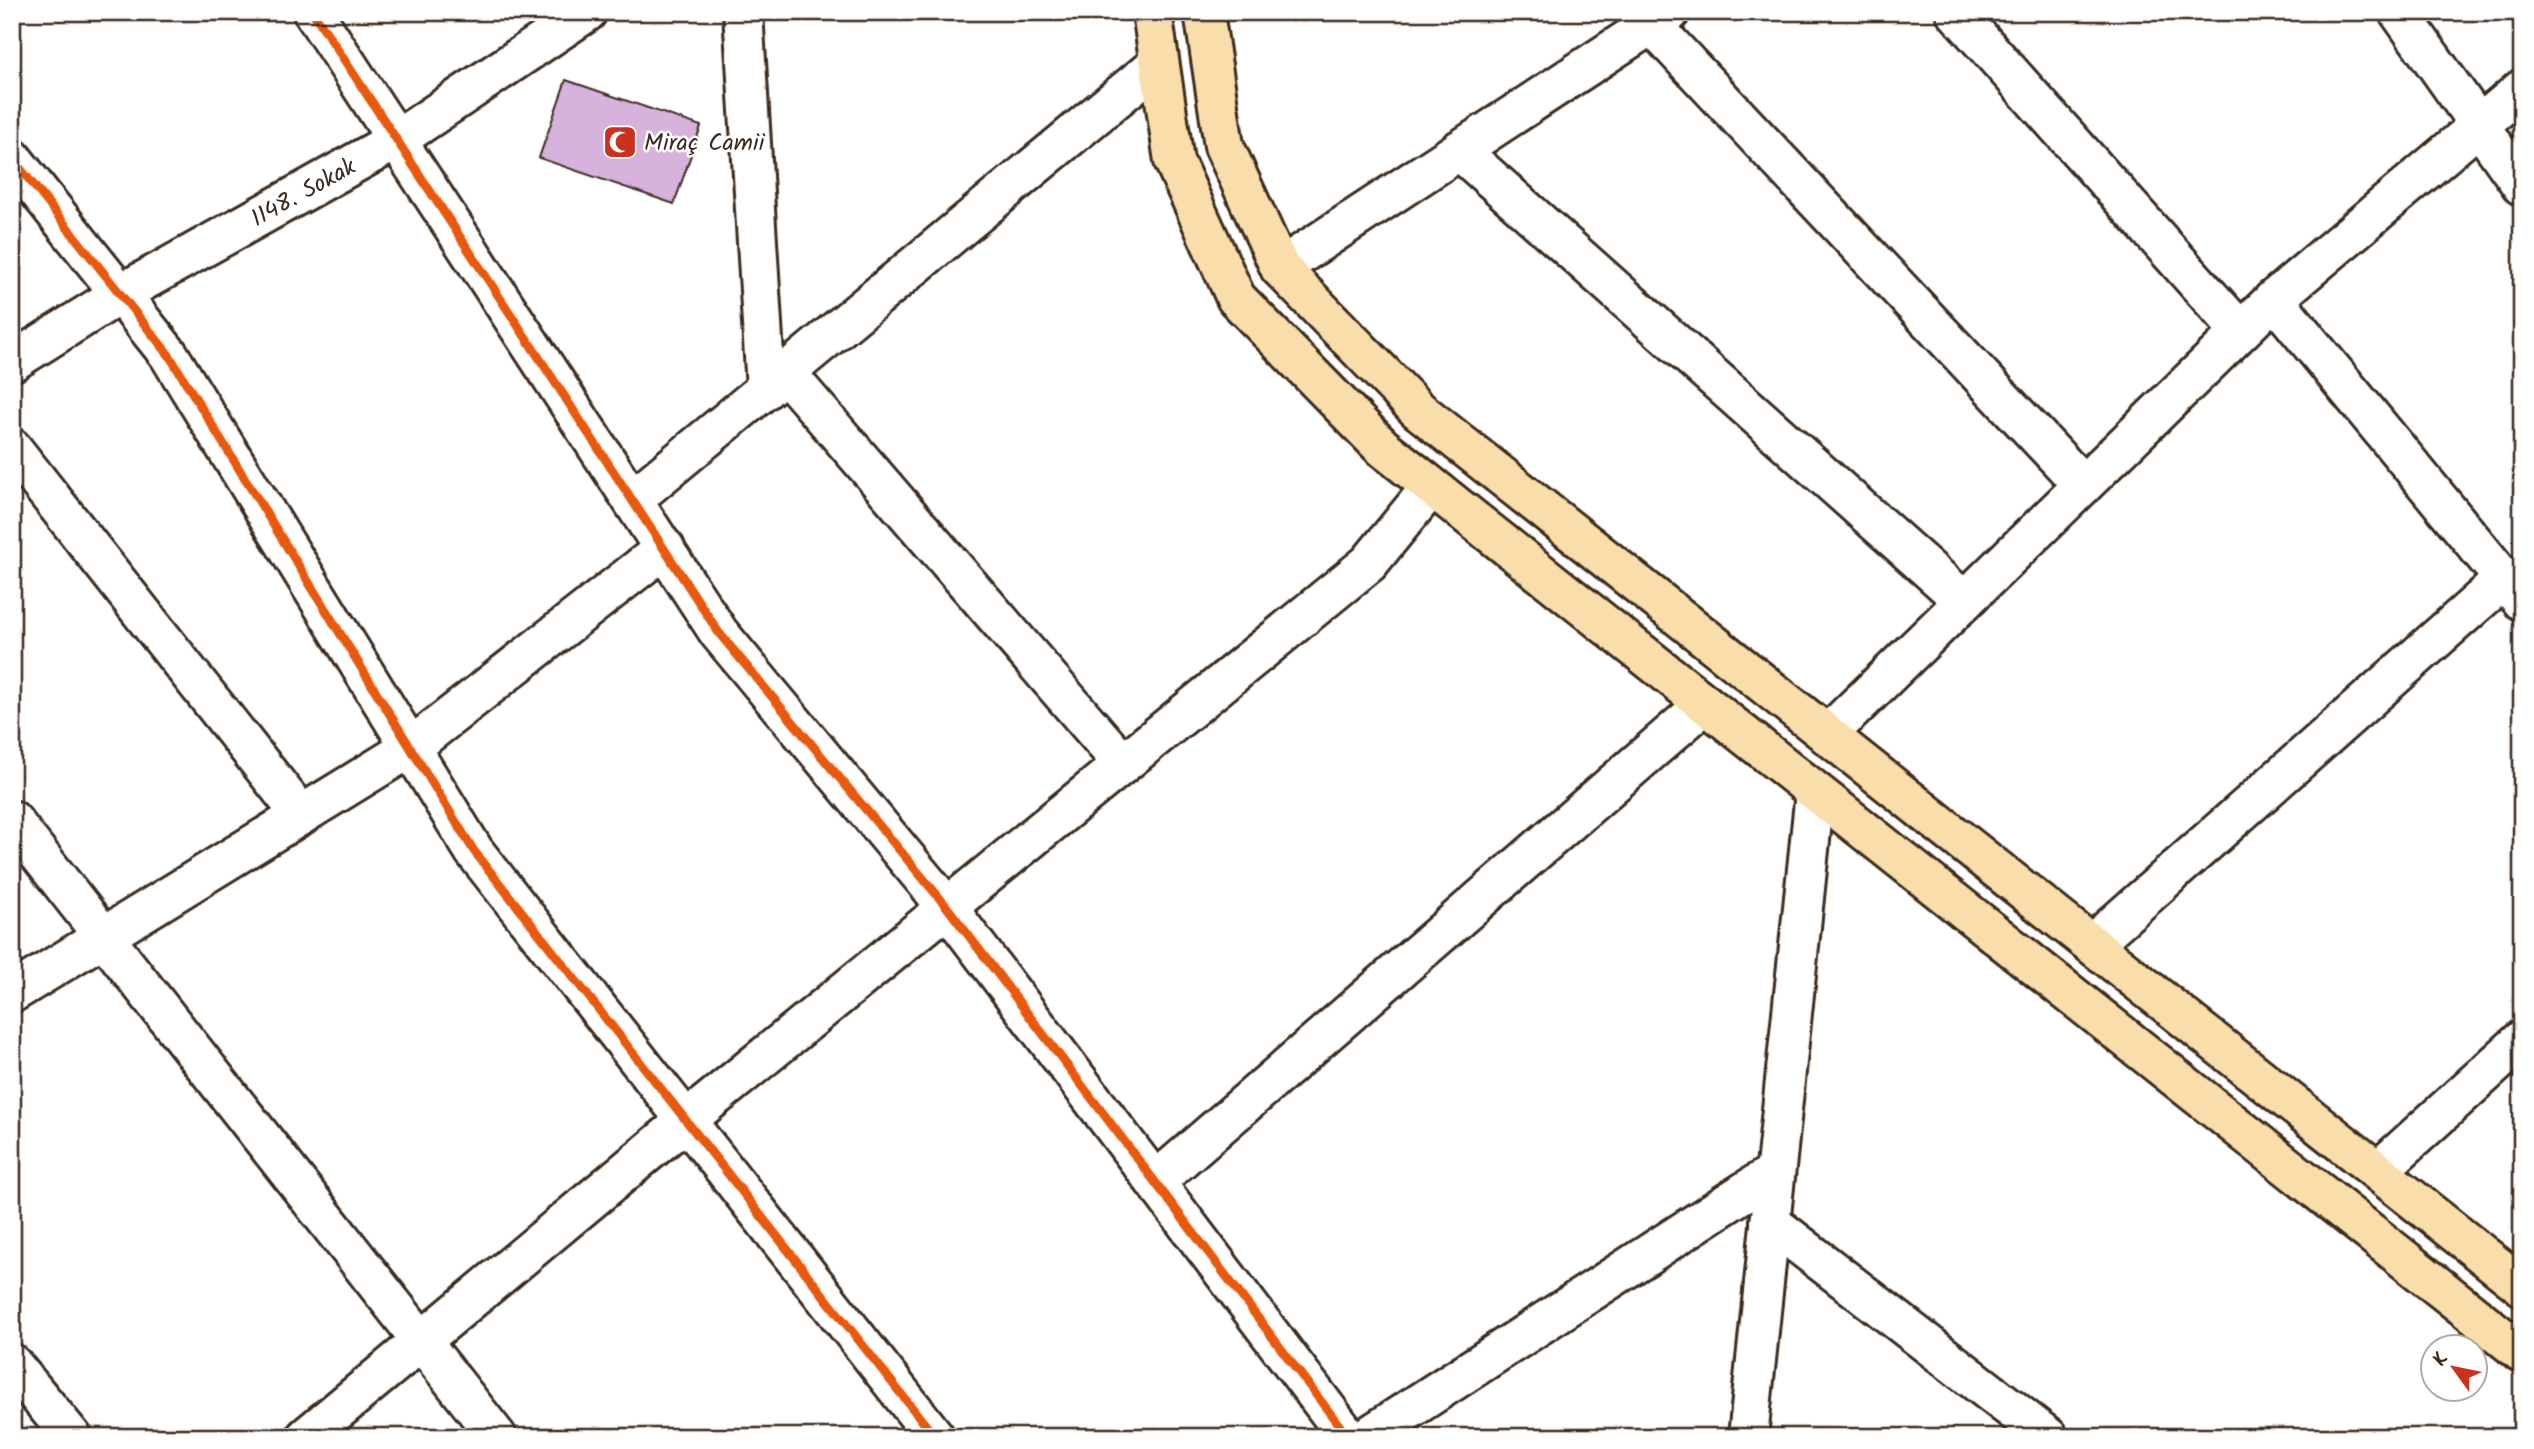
<svg xmlns="http://www.w3.org/2000/svg" width="2534" height="1449" font-family="Kalam,sans-serif">
<style>
.building{fill:#d6b2dc;stroke:#3b2a1e;stroke-width:2}
.lines{fill:none;stroke-linecap:round;stroke-linejoin:round}
.minor-casing{stroke:#3b2a1e;stroke-width:44}
.major-casing{stroke:#3b2a1e;stroke-width:44}
.minor{stroke:#fff;stroke-width:38}
.major{stroke:#f9deab;stroke-width:38}
.cycleway-casing{stroke:#fff;stroke-width:13}
.cycleway{stroke:#e8590c;stroke-width:9}
.labels{text-anchor:middle;stroke-width:5;stroke-linejoin:round;paint-order:stroke}
.poi-label{font-size:24px;fill:#3b2a1e;stroke:#fff;text-anchor:start}
.street-label{font-size:24px;fill:#3b2a1e;stroke:#fff}
</style>
<rect width="100%" height="100%" fill="#fff"/>
<filter id="ink" filterUnits="userSpaceOnUse"><feTurbulence type="fractalNoise" baseFrequency=".0143" numOctaves="2"/><feDisplacementMap in="SourceGraphic" scale="14" xChannelSelector="R" yChannelSelector="G"/><feConvolveMatrix kernelMatrix="1 2 1 2 8 2 1 2 1" color-interpolation-filters="sRGB"/></filter>
<g filter="url(#ink)">
<path class="building" d="M566,80L701,126L674,204L539,158Z"/>
<g class="lines">
<g class="minor-casing">
<g id="minor">
<path d="M313,12L719,633L947,907L1348,1437"/>
<path d="M743,12L766,389"/>
<path d="M1956,12L2240,331"/>
<path d="M2399,12L2522,186"/>
<path d="M1651,24L2083,485"/>
<path d="M1459,150L1964,601"/>
<path d="M12,158L169,355L474,851L935,1437"/>
<path d="M1280,268L1670,12"/>
<path d="M2274,299L2522,601"/>
<path d="M12,362L120,294L398,139L587,12"/>
<path d="M786,373L1123,764"/>
<path d="M12,448L301,815"/>
<path d="M633,499L1159,63"/>
<path d="M1827,735L2274,299L2522,89"/>
<path d="M12,820L497,1437"/>
<path d="M2092,944L2504,579"/>
<path d="M12,993L410,748L665,548"/>
<path d="M2378,1171L2522,1040"/>
<path d="M1155,1182L1705,704"/>
<path d="M1770,1222L2048,1437"/>
<path d="M12,1364L72,1437"/>
<path d="M306,1437L688,1119L1369,563L1431,487"/>
<path d="M1367,1437L1775,1172"/>
<path d="M1748,1437L1815,792"/>
</g>
</g>
<g class="major-casing">
<g id="major">
<path d="M1152,12L1174,161L1236,298L1382,447L2522,1353"/>
<path d="M1204,12L1224,146L1280,268L1417,409L2522,1286"/>
</g>
</g>
<use href="#minor" class="minor"/>
<use href="#major" class="major"/>
<g class="cycleway-casing">
<g id="cycleway">
<path d="M313,12L719,633L947,907L1348,1437"/>
<path d="M12,158L169,355L474,851L935,1437"/>
</g>
</g>
<use href="#cycleway" class="cycleway"/>
</g>
</g>
<defs>
<g id="mosque-square" transform="scale(1.75)"><rect x="-9" y="-9" width="18" height="18" rx="4" fill="#c8321e" stroke="#fff"/><path d="M3.5-4.9A6 6 0 1 0 3.5 4.9A5 5 0 1 1 3.5-4.9Z" fill="#fff"/></g>
</defs>
<g fill-rule="evenodd">
<use href="#mosque-square" x="620" y="142"/>
</g>
<g class="labels">
<g class="poi-label">
<text x="644" y="150">Miraç Camii</text>
</g>
<g class="street-label">
<text transform="translate(303 192) rotate(-29)" y="8">1148. Sokak</text>
</g>
</g>
<rect width="2534" height="1449" fill="none" stroke="#fff" stroke-width="42"/>
<rect x="21" y="21" width="2492" height="1407" fill="none" stroke="#3b2a1e" stroke-width="2.5" filter="url(#ink)"/>
<g transform="translate(2454 1368) rotate(303)"><circle r="33" fill="#ffffff" stroke="#b1aaa5" stroke-width="2"/>
<path d="M0-5L12 26L0 18L-12 26Z" fill="#c8321e"/>
<text y="-10" font-size="19" font-weight="bold" text-anchor="middle" fill="#3b2a1e">K</text>
</g>
</svg>
